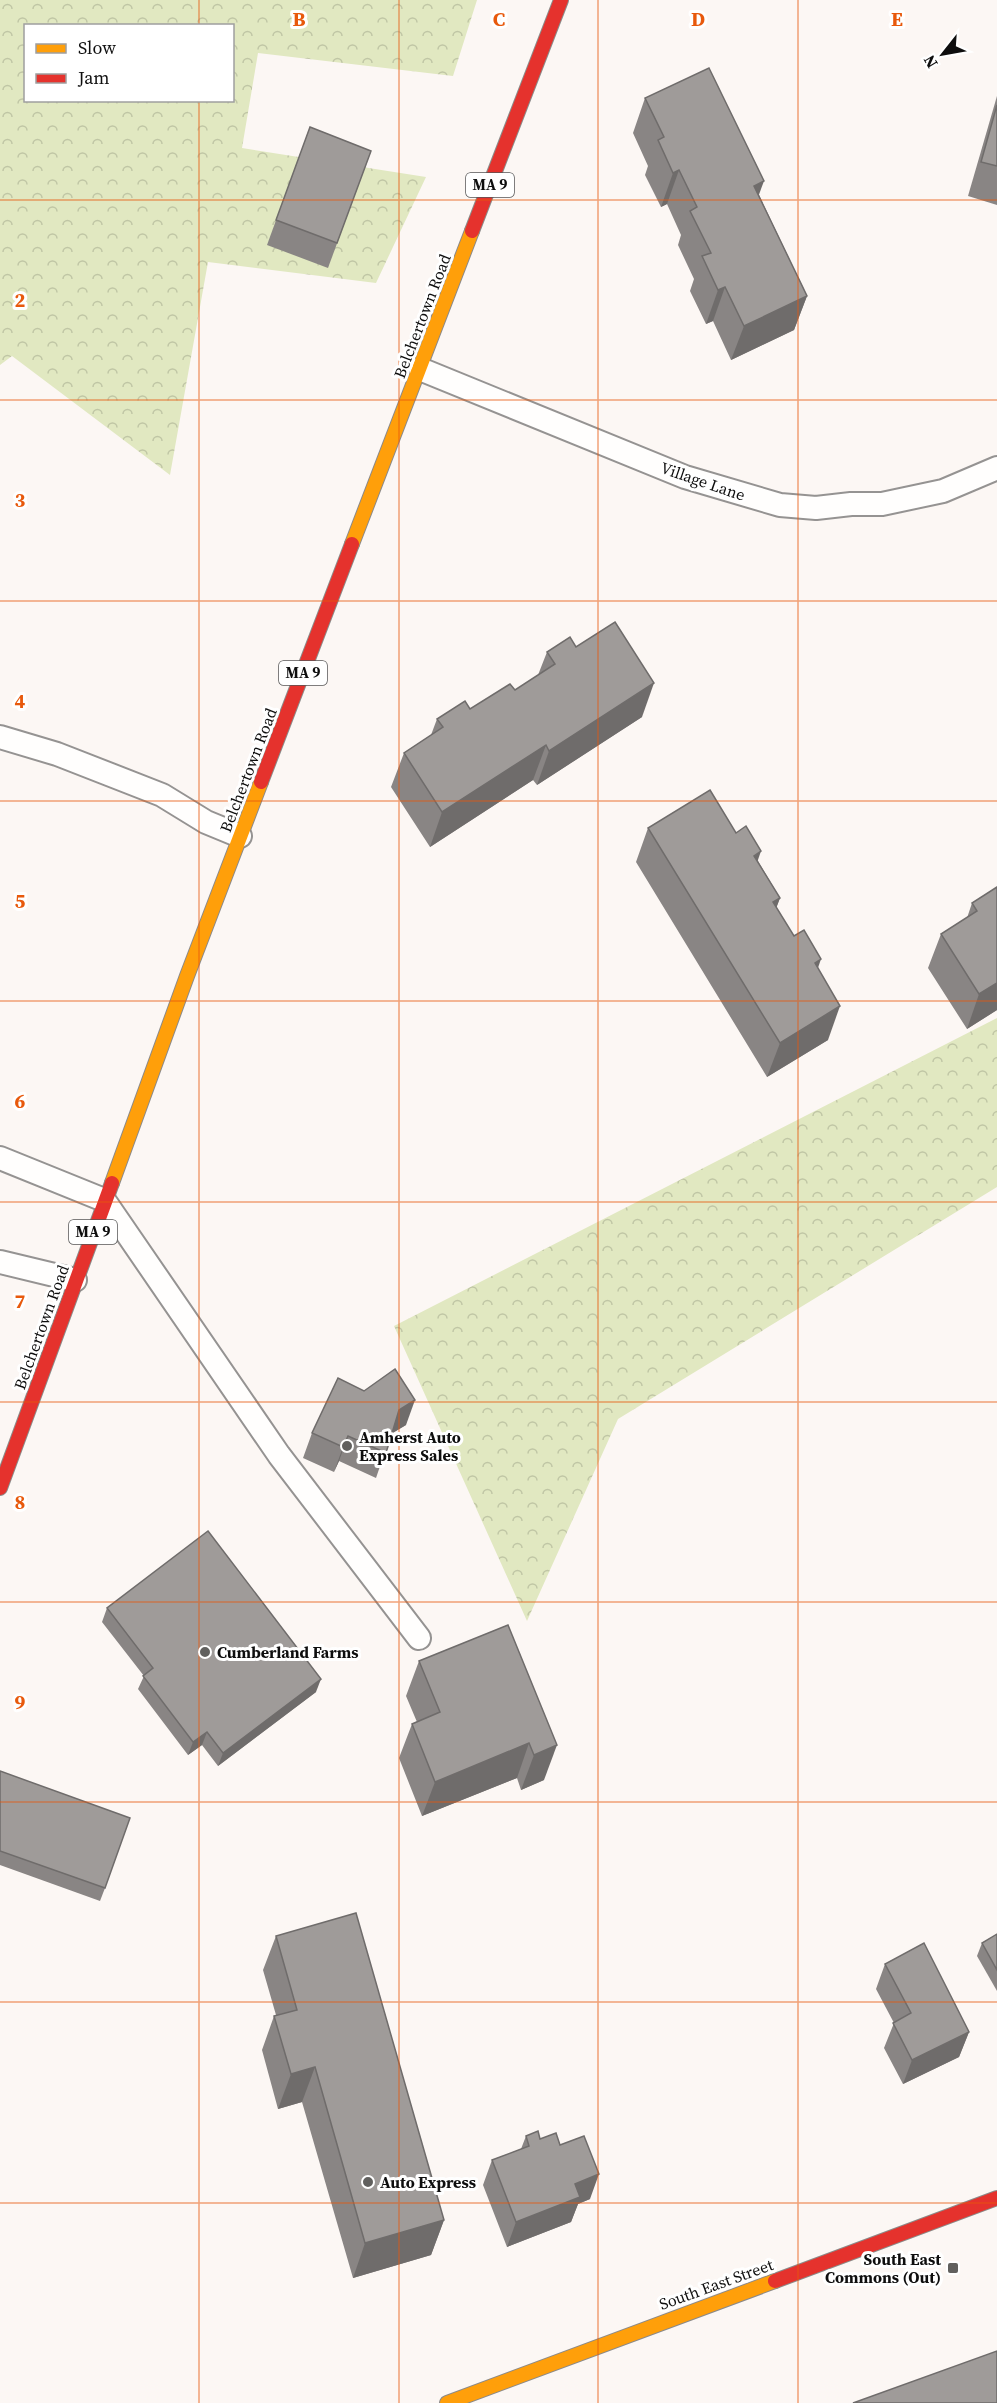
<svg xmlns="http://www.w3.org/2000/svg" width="997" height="2403" font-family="'Source Serif 4',serif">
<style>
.forest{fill:url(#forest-crowns);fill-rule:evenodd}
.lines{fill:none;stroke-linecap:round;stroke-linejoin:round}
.lane-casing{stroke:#959392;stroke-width:26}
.slow-casing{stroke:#8c8a88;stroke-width:16}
.jam-casing{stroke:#8c8a88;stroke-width:16}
.lane{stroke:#fffefd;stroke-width:22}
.slow{stroke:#ff9f0a;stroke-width:14}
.jam{stroke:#e5322d;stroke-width:14}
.wall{fill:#898584}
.shaded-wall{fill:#6f6c6b}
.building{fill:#9f9b99;stroke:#6f6c6b;stroke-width:1.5}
.grid{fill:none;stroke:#e8590c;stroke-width:1.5;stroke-opacity:0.55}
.poi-dot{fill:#61605e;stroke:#fff;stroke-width:2}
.labels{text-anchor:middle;stroke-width:6;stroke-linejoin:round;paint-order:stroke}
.shield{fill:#fff;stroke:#565656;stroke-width:1.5}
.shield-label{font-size:15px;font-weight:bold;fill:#0e0e0e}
.street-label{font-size:16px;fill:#0e0e0e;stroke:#fff}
.poi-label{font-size:16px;font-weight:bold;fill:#0e0e0e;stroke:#fff;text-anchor:start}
.grid-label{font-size:20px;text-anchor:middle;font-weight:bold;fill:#e8590c;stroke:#fff;stroke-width:6;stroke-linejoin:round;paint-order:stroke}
</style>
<defs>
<pattern id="forest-crowns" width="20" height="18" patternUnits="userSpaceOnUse" patternTransform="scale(1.5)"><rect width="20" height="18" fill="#e1e8c1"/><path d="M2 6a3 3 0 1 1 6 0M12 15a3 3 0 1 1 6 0" fill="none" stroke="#c0c6a5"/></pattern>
</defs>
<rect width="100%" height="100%" fill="#fcf7f4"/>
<g class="forest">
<path d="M0,0H477L453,76L258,53L242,148L426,177L376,283L208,262L170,475L12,356L0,365ZM26,26H232V100H26Z"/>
<path d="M997,1018V1187L618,1419L527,1621L394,1326Z"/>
</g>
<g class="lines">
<g class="lane-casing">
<g id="lane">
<path d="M420,369L685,477L780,505L816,508L851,504H882L943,491L997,468"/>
<path d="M0,737L57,754L162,795L206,822L240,836"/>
<path d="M0,1158L104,1200L279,1455L419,1638"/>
<path d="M0,1262L75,1280"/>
</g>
</g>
<g class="slow-casing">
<g id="slow">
<path d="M352,544L472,231"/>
<path d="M112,1183L187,976L261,782"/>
<path d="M447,2403L775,2281"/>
</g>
</g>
<g class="jam-casing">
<g id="jam">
<path d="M472,231L561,0"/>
<path d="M261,782L352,544"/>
<path d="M0,1488L112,1183"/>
<path d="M775,2281L997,2198"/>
</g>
</g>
<use href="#lane" class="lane"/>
<use href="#slow" class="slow"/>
<use href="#jam" class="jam"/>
</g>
<g class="wall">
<path d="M997,96V205L968,196Z"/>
<path d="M645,98L759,195L807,296L794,330L731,360L713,321L706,324L690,291L694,279L678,245L681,235L667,204L661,207L645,175L648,166L633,133Z"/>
<path d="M310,127L371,151L328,268L267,245Z"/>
<path d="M576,647L642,717L537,785L533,780L430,847L391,787L404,753L431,735L437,719L470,709L515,690L538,675L547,652Z"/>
<path d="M648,828L736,833L758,861L780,898L776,908L794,936L818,968L828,1040L767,1077L636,862Z"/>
<path d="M997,887V1010L967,1029L928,968L941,934L967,918L972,903Z"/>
<path d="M406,1425L391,1434L376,1478L339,1461L334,1472L303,1458L312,1433Z"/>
<path d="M107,1608L316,1692L218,1766L202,1745L188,1755L138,1689L144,1676L102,1622Z"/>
<path d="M508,1625L544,1780L521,1790L517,1778L422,1816L399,1758L412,1724L417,1722L406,1696L419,1661Z"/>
<path d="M0,1771L105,1888L100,1901L0,1865Z"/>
<path d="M997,1934V1991L977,1956L982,1943Z"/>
<path d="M276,1936L444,2220L431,2255L353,2278L302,2102L278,2109L262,2050L274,2016L276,2015L263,1970Z"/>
<path d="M885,1964L969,2032L959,2057L903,2084L884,2048L894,2023L876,1989Z"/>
<path d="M526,2136L560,2145L590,2199L578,2204L571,2222L507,2247L483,2185L492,2160L521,2149Z"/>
</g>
<g class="shaded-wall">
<path d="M679,170L667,204L661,207L673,173Z"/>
<path d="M764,181L751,216L754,186Z"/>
<path d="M725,287L713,321L706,324L718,290Z"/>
<path d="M807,296L794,330L731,360L744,326Z"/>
<path d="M654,683L642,717L537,785L549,751Z"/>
<path d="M546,745L533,780L430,847L442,812Z"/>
<path d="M761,851L749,886L754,856Z"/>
<path d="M780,898L767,933L773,902Z"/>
<path d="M821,959L809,994L815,963Z"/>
<path d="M997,983V1010L967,1029L979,994Z"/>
<path d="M840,1006L828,1040L767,1077L780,1043Z"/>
<path d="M415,1400L406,1425L389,1435L399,1410Z"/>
<path d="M348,1436L339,1461L334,1472L343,1447Z"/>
<path d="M321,1679L316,1692L218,1766L223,1753Z"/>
<path d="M207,1732L202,1745L188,1755L193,1742Z"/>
<path d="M529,1743L517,1778L422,1816L435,1782Z"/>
<path d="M557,1745L544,1780L521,1790L534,1755Z"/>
<path d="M969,2032L959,2057L903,2084L912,2060Z"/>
<path d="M315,2067L302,2102L278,2109L291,2074Z"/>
<path d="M599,2174L590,2199L578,2204L571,2222L507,2247L516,2222L575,2184Z"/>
<path d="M444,2220L431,2255L353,2278L365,2243Z"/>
</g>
<g class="building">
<path d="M709,68L764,181L754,186L807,296L744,326L725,287L718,290L702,256L711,253L690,211L697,207L679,170L673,173L658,140L664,137L645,98Z"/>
<path d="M997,105V166L981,162Z"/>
<path d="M310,127L371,151L337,243L276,220Z"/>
<path d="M615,622L654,683L549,751L546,745L442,812L404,753L443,727L437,719L465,701L470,709L510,684L515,690L555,664L547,652L570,637L576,647Z"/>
<path d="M710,790L736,833L746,826L761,851L754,856L780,898L773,902L794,936L804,930L821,959L815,963L840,1006L780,1043L648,828Z"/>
<path d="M997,887V983L979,994L941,934L977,911L972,903Z"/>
<path d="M395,1369L415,1400L399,1410L386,1453L348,1436L343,1447L312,1433L338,1378L364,1391Z"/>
<path d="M208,1531L321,1679L223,1753L207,1732L193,1742L143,1676L153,1668L107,1608Z"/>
<path d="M508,1625L557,1745L534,1755L529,1743L435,1782L412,1724L440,1712L419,1661Z"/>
<path d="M0,1771L130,1818L105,1888L0,1851Z"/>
<path d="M356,1913L444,2220L365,2243L315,2067L291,2074L274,2016L297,2010L276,1936Z"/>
<path d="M997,1934V1970L982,1943Z"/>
<path d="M924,1943L969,2032L912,2060L893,2023L911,2013L885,1964Z"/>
<path d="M538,2131L540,2139L556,2133L560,2145L584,2136L599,2174L575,2184L580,2197L516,2222L492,2160L529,2146L526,2136Z"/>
<path d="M997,2351V2403H853Z"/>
</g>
<path class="grid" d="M199,0V26M399,0V2403M598,0V2403M798,0V2403M199,100V2403M0,200H997M0,400H997M0,601H997M0,801H997M0,1001H997M0,1202H997M0,1402H997M0,1602H997M0,1802H997M0,2002H997M0,2203H997"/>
<g class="poi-dot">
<circle cx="347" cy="1446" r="6"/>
<circle cx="205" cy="1652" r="6"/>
<circle cx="368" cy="2182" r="6"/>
<rect x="947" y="2262" width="12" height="12" rx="3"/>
</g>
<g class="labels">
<g class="shield">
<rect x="466" y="173" width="48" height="24" rx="4.5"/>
<rect x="279" y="661" width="48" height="24" rx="4.5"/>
<rect x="69" y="1220" width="48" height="24" rx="4.5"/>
</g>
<g class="shield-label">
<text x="490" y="190">MA 9</text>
<text x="303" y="678">MA 9</text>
<text x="93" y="1237">MA 9</text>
</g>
<g class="street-label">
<text transform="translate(422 316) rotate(-69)" y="6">Belchertown Road</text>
<text transform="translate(703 481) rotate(19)" y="6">Village Lane</text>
<text transform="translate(248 770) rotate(-69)" y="6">Belchertown Road</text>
<text transform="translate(41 1327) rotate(-70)" y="6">Belchertown Road</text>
<text transform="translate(716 2284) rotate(-20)" y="6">South East Street</text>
</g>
<g class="poi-label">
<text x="359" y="1443">Amherst Auto<tspan x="359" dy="18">Express Sales</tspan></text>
<text x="217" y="1658">Cumberland Farms</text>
<text x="380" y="2188">Auto Express</text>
<text x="941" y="2265" text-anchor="end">South East<tspan x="941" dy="18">Commons (Out)</tspan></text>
</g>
</g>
<g class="grid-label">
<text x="299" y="26">B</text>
<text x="499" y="26">C</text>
<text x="698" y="26">D</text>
<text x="897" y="26">E</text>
<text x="20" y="307">2</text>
<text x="20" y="507">3</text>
<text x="20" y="708">4</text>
<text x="20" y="908">5</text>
<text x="20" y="1108">6</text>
<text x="20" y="1308">7</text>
<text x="20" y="1509">8</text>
<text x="20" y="1709">9</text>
</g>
<rect x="24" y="24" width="210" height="78" fill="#ffffff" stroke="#9f9f9f" stroke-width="1.5"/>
<rect x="36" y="44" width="30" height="9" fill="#ff9f0a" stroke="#9f9f9f" stroke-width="1.5"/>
<text x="78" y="54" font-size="18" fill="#0e0e0e">Slow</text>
<rect x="36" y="74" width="30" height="9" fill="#e5322d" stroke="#9f9f9f" stroke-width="1.5"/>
<text x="78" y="84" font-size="18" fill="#0e0e0e">Jam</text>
<g transform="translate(943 54) rotate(239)" stroke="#ffffff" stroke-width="4.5" paint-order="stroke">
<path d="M0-4.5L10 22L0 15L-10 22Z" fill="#0e0e0e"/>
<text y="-9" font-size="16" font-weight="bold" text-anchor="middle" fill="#0e0e0e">N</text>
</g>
</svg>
